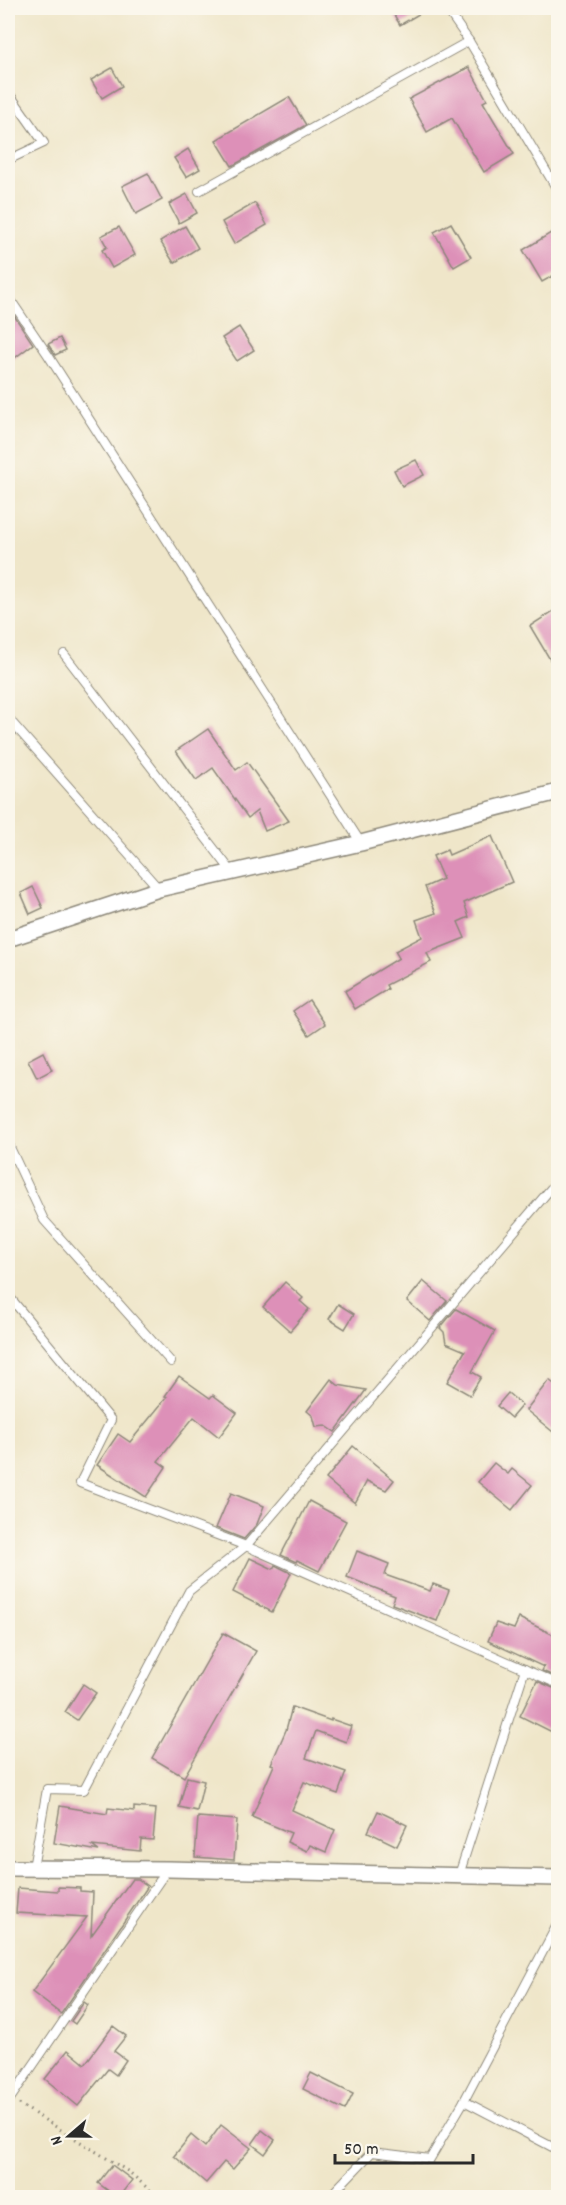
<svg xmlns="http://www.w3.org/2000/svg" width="566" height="2205" font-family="Dekko,sans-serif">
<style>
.building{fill:#dd90b8}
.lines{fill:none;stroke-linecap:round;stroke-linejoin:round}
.service-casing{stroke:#8d887a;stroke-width:10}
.minor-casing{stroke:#8d887a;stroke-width:18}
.path{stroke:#8d887a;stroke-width:3;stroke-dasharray:1.5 4.5;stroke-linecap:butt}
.service{stroke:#fff;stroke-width:8}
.minor{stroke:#fff;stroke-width:15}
</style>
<rect width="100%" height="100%" fill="#fbf7ec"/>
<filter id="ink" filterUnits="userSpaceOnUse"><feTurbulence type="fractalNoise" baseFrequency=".0167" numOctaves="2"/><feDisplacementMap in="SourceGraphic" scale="12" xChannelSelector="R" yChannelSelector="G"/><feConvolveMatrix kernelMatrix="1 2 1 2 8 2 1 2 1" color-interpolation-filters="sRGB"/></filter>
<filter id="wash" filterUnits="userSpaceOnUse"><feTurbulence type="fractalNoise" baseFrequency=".008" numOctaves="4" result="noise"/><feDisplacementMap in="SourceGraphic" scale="24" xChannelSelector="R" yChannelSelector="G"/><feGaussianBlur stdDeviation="1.35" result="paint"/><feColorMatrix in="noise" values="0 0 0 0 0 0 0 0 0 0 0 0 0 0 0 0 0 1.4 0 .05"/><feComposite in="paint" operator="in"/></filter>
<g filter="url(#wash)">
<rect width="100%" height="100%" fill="#efe6c9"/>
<g id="blocks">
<g class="building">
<path d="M390,8H429L400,25Z"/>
<path d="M469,67L487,100L483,102L514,154L484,172L452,118L427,132L409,99Z"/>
<path d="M112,68L122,86L102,98L91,80Z"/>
<path d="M289,97L306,125L232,166L216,140Z"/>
<path d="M188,149L200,169L186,177L174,158Z"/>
<path d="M148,173L162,200L136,214L122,186Z"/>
<path d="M187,194L197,213L179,223L169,204Z"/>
<path d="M255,203L267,225L234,244L222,222Z"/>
<path d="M451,223L471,257L454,267L434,232Z"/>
<path d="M185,226L198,248L174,263L160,241Z"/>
<path d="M119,227L135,255L112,268L102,250L107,247L101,236Z"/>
<path d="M554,231L558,239V273L542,282L523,250Z"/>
<path d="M13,314L33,344L8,363V318Z"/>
<path d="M239,327L254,350L237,361L222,338Z"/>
<path d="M60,338L66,350L55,355L48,344Z"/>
<path d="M416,460L424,475L402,486L394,470Z"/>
<path d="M558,608V673L530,626Z"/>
<path d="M208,729L236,770L247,762L289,821L265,831L257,811L248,818L213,768L196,780L176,751Z"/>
<path d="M492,836L512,882L464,903L469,917L458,922L465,938L427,953L431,962L386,985L388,989L355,1009L345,991L399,958L395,951L422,937L416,920L436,913L425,887L443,879L433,856L447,850L449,855Z"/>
<path d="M33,887L43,908L30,914L21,893Z"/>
<path d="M309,1000L325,1024L309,1035L293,1011Z"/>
<path d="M43,1052L52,1070L37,1078L28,1060Z"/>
<path d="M423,1281L447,1301L430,1321L407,1301Z"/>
<path d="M285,1282L303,1298L300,1301L309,1309L290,1331L263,1307Z"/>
<path d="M338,1304L354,1314L345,1329L329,1319Z"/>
<path d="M456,1309L495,1331L472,1372L481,1377L470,1395L447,1382L465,1351L446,1343L444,1332L440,1328Z"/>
<path d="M179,1376L210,1398L213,1395L237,1413L219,1437L194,1417L158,1461L166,1467L146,1497L97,1465L118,1434L130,1442L167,1397L165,1396Z"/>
<path d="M331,1379L338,1385L366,1390L335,1432L326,1426L316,1427L313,1416L307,1411Z"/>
<path d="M549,1380L558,1387V1436L526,1410Z"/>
<path d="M508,1393L522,1405L511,1418L497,1406Z"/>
<path d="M353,1446L394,1480L386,1490L367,1481L355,1503L326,1479Z"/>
<path d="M494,1463L508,1474L512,1469L532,1485L512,1510L478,1482Z"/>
<path d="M231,1493L264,1506L257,1524L244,1539L216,1528Z"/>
<path d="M309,1501L346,1521L319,1571L297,1560L296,1562L281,1555Z"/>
<path d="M357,1551L389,1564L385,1575L430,1591L433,1584L449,1590L437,1621L392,1604L395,1596L347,1577Z"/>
<path d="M250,1558L273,1569L275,1565L291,1573L272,1612L233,1592Z"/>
<path d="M519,1618L558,1637V1678L542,1671L544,1667L488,1641L496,1623L514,1629Z"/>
<path d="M223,1633L256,1651L184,1777L152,1758Z"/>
<path d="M537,1681L558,1690V1719L552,1732L520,1716Z"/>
<path d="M83,1684L96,1693L77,1720L65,1712Z"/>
<path d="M292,1707L331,1721V1719L351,1726L346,1742L316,1731L306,1758L346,1772L338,1794L304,1782L292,1810L335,1830L326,1852L310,1845L307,1851L287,1842L291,1833L252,1817L274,1765L271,1764L286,1730Z"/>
<path d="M187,1777L204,1781L197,1811L179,1807Z"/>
<path d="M60,1806L107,1814L108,1808L134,1811V1807L156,1809L153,1840L141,1839L140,1851L92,1846L99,1851L54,1843Z"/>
<path d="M378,1811L407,1825L397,1846L368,1832Z"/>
<path d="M198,1817L237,1820L234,1860L195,1857Z"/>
<path d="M132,1879H138L148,1886L61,2014L32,1992L87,1917L16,1913L18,1888L58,1891V1887L80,1888V1891L93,1892L91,1936Z"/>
<path d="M84,2002L88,2005L75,2024L71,2021Z"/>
<path d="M113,2026L126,2036L114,2051L126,2060L116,2075L108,2069L78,2106L45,2079L68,2050L85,2064Z"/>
<path d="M311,2073L353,2094L345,2110L303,2089Z"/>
<path d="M221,2125L251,2148L233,2169L224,2162L206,2183L174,2156L191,2135L205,2147Z"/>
<path d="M262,2130L275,2140L265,2154L252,2144Z"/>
<path d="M112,2165L132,2180L118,2198L98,2183Z"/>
</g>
</g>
</g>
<g filter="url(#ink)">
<use href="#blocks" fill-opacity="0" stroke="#8d887a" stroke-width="1.5"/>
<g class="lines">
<g class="service-casing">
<g id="service">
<path d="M446,8L469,41L558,191"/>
<path d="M8,92L44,143L8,160"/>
<path d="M199,191L469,41"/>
<path d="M8,296L48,355L361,843"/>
<path d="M64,654L232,872"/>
<path d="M8,718L159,889"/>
<path d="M8,1143L44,1220L171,1362"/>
<path d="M8,1295L111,1420L80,1483L246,1546L558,1684"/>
<path d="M33,1868L47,1789L84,1790L189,1591L246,1546L553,1186"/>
<path d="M459,1875L525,1669"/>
<path d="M10,2099L167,1870"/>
<path d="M464,2101L558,2150"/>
<path d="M328,2198L372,2152L430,2159L464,2101L558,1923"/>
</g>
</g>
<g class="minor-casing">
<g id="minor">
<path d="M8,939L159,889L361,843L558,792"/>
<path d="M8,1868L168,1869L558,1878"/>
</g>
</g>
<path class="path" d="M19,2104L129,2172L159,2198"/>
<use href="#service" class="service"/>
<use href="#minor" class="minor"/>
</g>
</g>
<rect width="566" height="2205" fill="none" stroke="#fbf7ec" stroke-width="30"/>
<g transform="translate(69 2136) rotate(250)" stroke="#fbf7ec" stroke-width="4.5" paint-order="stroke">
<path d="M0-4.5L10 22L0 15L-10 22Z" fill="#2b2b2b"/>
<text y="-9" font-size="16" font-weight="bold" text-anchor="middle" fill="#2b2b2b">N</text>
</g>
<path d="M335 2154v9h138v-9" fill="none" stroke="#2b2b2b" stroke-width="3"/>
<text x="344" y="2154" font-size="18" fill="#2b2b2b" stroke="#fbf7ec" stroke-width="4.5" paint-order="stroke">50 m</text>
</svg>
